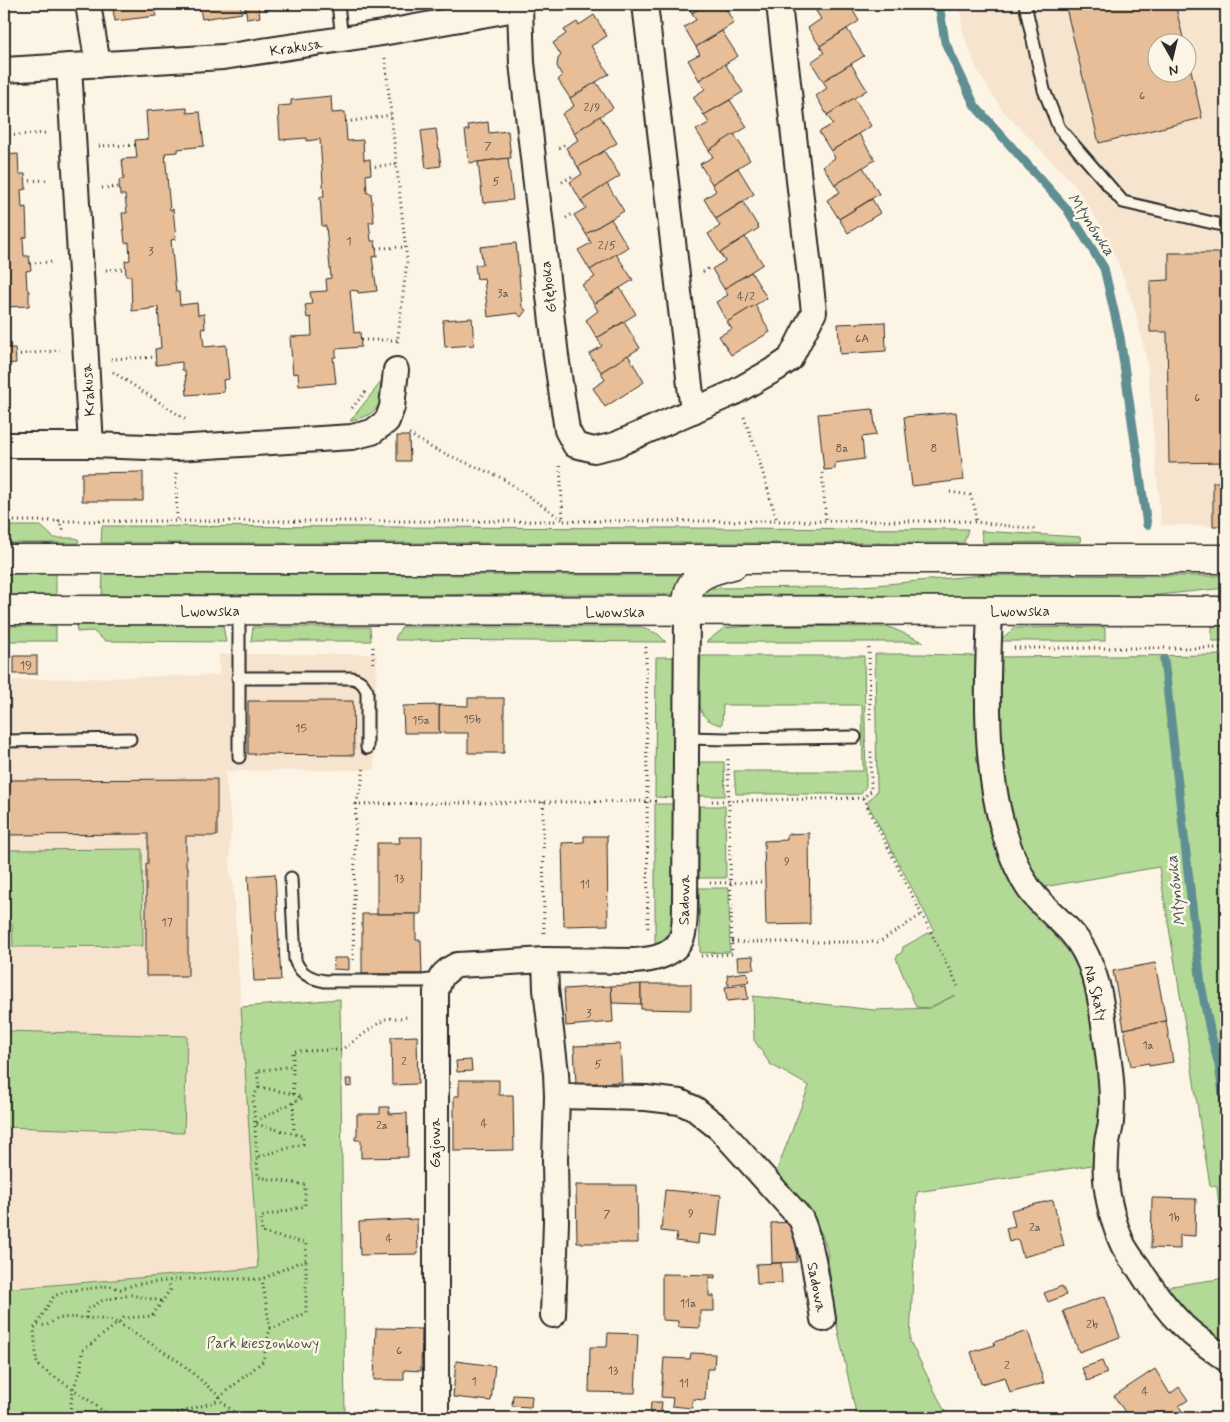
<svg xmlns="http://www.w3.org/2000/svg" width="1230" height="1422" font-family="Mynerve,sans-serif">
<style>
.built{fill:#f6e4ce;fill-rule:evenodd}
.green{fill:#b2d995;stroke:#6e8260}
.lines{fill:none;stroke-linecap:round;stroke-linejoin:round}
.stream{stroke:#5e8f93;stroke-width:9}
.building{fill:#e7be97;stroke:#2b2b2b}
.lane-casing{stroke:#2b2b2b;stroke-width:15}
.street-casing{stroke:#2b2b2b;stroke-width:28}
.secondary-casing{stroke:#2b2b2b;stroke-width:31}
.path{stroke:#2b2b2b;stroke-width:3;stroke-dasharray:1 4;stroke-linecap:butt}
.lane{stroke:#fcf5e5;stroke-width:11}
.street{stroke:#fcf5e5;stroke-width:24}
.secondary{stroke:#fcf5e5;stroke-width:28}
.labels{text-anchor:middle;stroke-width:5;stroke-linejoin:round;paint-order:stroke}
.number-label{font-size:12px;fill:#5a5046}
.street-label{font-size:15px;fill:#2b2b2b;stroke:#fcf5e5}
.park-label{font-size:15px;fill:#4d5646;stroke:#fcf5e5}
.water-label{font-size:16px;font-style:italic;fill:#405456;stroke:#fcf5e5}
</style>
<rect width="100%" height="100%" fill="#fcf5e5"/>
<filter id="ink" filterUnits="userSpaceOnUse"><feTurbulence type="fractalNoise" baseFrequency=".02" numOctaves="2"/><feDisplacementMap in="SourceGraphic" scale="10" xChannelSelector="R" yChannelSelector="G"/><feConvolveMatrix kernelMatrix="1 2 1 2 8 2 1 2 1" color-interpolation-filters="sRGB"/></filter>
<g filter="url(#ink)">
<g class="built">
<path d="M959,4H1226V526L1161,525L1147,361L1135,310L1119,266L1100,224L1074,184L1003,111L977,70L963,32ZM1158,42H1188V72H1158Z"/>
<path d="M219,654H377L374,770L225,771L232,828L230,841V873L233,884L258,1268L4,1289V680L219,675Z"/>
</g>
<g class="green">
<path d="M389,372C382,402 383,413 350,421Z"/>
<path d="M4,526H41L54,538H75L79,540L78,543H4Z"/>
<path d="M102,526L968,529L964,543H101Z"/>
<path d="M981,531L1080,537L1081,542L983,543Z"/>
<path d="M56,573V595H4V574Z"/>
<path d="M103,573L459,575H689L676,594L102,595Z"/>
<path d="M982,575L1226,576V588L1148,596L705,595L703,592L707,588L843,587L876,585Z"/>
<path d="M76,625H223L226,642L105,641L93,631L77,632Z"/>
<rect x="4" y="626" width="52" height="15"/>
<path d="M754,626L889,627L924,642H706L724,628Z"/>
<rect x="1212" y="626" width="14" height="15"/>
<path d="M253,627H370L371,641H251Z"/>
<path d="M402,627H641L658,634L666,642L395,640L397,634Z"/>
<path d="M1105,627V641H1000L1013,628Z"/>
<path d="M875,654H921L974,656L980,658L1017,883L1021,897L1069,952L1077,965L1085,982L1100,1077L1102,1099L1092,1165L917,1192L910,1341L948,1418H857L835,1317L827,1250L822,1235L813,1218L775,1175L809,1086L770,1064L754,1040L753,996L874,1010L930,1008L955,995L929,1008L916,1007L896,958L898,955L902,952L903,947L934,930L867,803L877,791Z"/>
<path d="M1226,655V1344C1203,1329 1181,1309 1164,1287L1226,1278L1217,1187L1210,1185L1201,1131L1191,1061L1159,867L1038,888L1001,802L996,657Z"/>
<path d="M701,656H864L866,786L861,794H736L734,771H863L862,705H723L722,725C714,724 706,720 702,713C697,703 700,668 701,656Z"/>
<path d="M656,657H675L674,798L655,797Z"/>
<path d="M698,762H724L725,796H698Z"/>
<path d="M655,804H674V921L667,935L657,945H655Z"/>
<path d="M698,806H725L726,878H699Z"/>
<path d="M142,849L143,946L13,947L12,924H4V850Z"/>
<path d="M699,888H729L730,952L700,953Z"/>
<path d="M340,999L345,1418H4V1289L258,1268L241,1007Z"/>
<path d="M4,1031L187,1036L184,1133L4,1127Z"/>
</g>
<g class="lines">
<g class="stream">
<path d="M939,4L945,42L975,106L1067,209L1104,268L1120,337L1147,525"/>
<path d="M1164,660L1201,985L1210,1030L1219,1065L1226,1116"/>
</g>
</g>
<g class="building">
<path d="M4,4H9L10,23H4Z"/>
<path d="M112,4H154L156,16L115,21Z"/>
<path d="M199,4H240L242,13L202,19Z"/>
<path d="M245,4H258L260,17L247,19Z"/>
<path d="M264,4H275V8L264,10Z"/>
<path d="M687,4H707L692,13Z"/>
<path d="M707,4H723L734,23L696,47L684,27L696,20L692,13Z"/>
<path d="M811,4H828L816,11Z"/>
<path d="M828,4H849L859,21L820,46L808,28L821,19L816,11Z"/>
<path d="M1065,4H1175L1184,42H1158V72H1188V57L1202,118L1099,143Z"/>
<path d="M594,15L607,36L591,46L609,74L570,98L558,80L562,76L557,66L558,59L561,55L553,43L566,34L564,30L577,22L579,25Z"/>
<path d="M847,29L864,56L823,81L811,62L824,53L820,46Z"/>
<path d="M722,31L738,56L699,80L688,60L700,54L696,47Z"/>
<path d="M725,64L743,92L704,115L693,97L705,89L699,80Z"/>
<path d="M851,64L867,90L827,115L816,96L827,88L823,81Z"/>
<path d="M596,82L613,108L574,133L562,114L574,106L570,98Z"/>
<path d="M331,96L332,113L345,112L347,141L363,140L364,160L370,159L371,174L366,175L367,193H371L374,222H369L371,241H375L377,256L372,257L377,291L358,293V291L350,290L354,333L360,332L361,347L336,349V357H333L336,383L299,386L298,373L293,374L290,337L312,336L311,317L307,318L305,305L312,304L310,292L327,291L326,279L331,278L326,226H322L320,197H324L320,139L307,141V138L280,140L278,106L291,105V100Z"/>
<path d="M854,98L871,126L831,151L819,132L833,124L827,115Z"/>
<path d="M730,100L747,127L709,150L696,130L709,123L704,115Z"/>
<path d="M187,108V113L200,112L204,146L178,149V152L165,153L170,210L173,209L176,239L171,240L176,292H179L180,305L197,303L198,315L204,314L205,329L202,328L204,347L226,345L229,379L223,380L224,392L187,395L185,370H182V362L156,365L155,349L161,348L158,307L150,308V309L132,311L131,276H126L125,261L130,260L129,242L125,243L122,213H127L125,195H120L119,180L124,179L122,159L137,158L135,140L148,139L146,111Z"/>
<path d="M600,116L617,143L578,167L566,148L578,140L574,133Z"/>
<path d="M488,122L489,133L508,131L511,158L469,163L465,130H469L468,125Z"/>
<path d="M436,129L441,166L426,168L421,131Z"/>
<path d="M734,134L750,160L712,184L700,164L713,157L709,150Z"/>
<path d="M859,134L875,160L835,185L823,166L835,158L831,151Z"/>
<path d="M604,151L620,176L581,201L570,182L582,174L578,167Z"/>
<path d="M18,154L19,174H25L26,189L21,190L22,208L26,207L27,237L23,238L24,256H29L31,270L26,271L27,289L29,291V306L4,307L7,348H15L16,363L4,364V155Z"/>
<path d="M508,158L513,200L483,203L478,162Z"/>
<path d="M863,167L879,194L839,219L827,200L840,192L835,185Z"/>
<path d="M738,168L754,194L716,219L704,199L716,191L712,184Z"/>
<path d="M607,184L624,211L586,234L574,215L586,208L581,201Z"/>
<path d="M872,199L880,213L848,233L839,219Z"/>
<path d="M743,202L759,228L720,253L708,234L720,226L716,219Z"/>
<path d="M611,219L628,247L590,270L578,250L591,243L586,234Z"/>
<path d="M745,237L763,264L724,289L712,269L725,261L720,253Z"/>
<path d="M516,243L522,307L526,310L521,317L517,313L488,317L484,278L477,279L475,265L483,264L480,247Z"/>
<path d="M1169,253H1226V462L1169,463L1167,332H1150V281L1169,280Z"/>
<path d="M616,254L633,280L594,304L582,285L595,277L590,270Z"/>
<path d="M751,272L767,298L727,322L716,302L728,295L724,289Z"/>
<path d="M620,288L636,314L597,338L586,320L598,311L594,304Z"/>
<path d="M755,305L770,332L731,355L719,336L732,329L727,322Z"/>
<path d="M472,318L474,345L445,347L443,320Z"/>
<path d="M624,322L640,348L601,372L589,354L602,346L597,338Z"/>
<path d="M885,322L886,351L840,354L838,324Z"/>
<path d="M628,355L644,382L605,407L593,388L605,380L601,372Z"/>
<path d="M873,409L876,435L862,437L864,459L835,463V469L824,470L818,414Z"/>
<path d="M956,412L964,480L912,486L904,417Z"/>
<path d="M397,436H409L410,461H397Z"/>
<path d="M143,472V501H82V473Z"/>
<rect x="1213" y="482" width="13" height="44"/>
<rect x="14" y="656" width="23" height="18"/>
<path d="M468,698H504V753H468V733H439V705L468,706Z"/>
<path d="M248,701H353L354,755L248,754Z"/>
<path d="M439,705V733H404L403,706Z"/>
<path d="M217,779V836H186V867H188V976H146V864H148V834L5,835V780Z"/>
<path d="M809,833L810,924L766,925L764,841L787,840V834Z"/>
<path d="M584,836H607L608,925L564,926L562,843L584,842Z"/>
<path d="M399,837H422L421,914H377V843H400Z"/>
<path d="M275,874L281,980L254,981L248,876Z"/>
<path d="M362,914H416V940H421L422,974H362Z"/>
<path d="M753,956L754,969L738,970L737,957Z"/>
<path d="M334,958H349V970L333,969Z"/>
<path d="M1155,963L1166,1021L1124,1029L1113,971Z"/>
<path d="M747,972L749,982L728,985L727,975Z"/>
<path d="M641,984V1004L612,1003L611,986Z"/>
<path d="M641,984H691V1010L641,1009Z"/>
<path d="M746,985L748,999L727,1001L725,987Z"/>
<path d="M611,986L613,1022L566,1026L564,989Z"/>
<path d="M1166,1021L1173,1062L1149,1066V1063L1131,1066L1124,1029Z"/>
<path d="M417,1036L418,1084L392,1085L391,1037Z"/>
<path d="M620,1044L622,1082L576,1084L574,1046Z"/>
<path d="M471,1060L472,1071L457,1072L456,1061Z"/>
<path d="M346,1079H352V1086L347,1087Z"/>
<path d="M459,1080H499V1095H513L514,1150L454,1151V1096H459Z"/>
<path d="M380,1107H389V1114L407,1113L408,1157L361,1158V1140H355V1137L357,1136V1114H380Z"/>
<path d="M576,1185H637L638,1243H577Z"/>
<path d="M665,1190L721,1195L717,1236L699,1234L698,1244L676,1241L677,1233L661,1231Z"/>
<path d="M1152,1198L1196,1199L1195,1236L1180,1235V1249L1151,1248Z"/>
<path d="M1053,1200L1064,1246L1023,1257L1018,1239L1009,1242L1006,1228L1015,1226L1011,1210Z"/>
<path d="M417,1219L418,1254L360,1255L359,1222Z"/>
<path d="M795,1222L797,1262L772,1263L771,1223Z"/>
<path d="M781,1263L782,1283L757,1284L756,1264Z"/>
<path d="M662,1274L715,1275V1278L709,1277V1296H714V1311H700V1328L678,1327V1321L662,1320Z"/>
<path d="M1062,1286L1066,1295L1048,1302L1044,1293Z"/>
<path d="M1105,1296L1120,1337L1079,1352L1063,1311Z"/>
<path d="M376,1328L422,1329L421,1371L404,1370V1380H374Z"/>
<path d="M1028,1331L1044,1383L1010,1393L1005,1377L981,1384L971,1352L995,1345L994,1342Z"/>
<path d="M608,1333L638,1334L635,1393L589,1392L590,1347H607Z"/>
<path d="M691,1353L715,1354L714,1369H707L705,1400L693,1399L692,1408L672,1406L673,1398L661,1397L664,1358L690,1359Z"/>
<path d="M456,1361L495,1366L491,1401L453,1397Z"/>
<path d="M1102,1361L1107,1373L1087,1381L1082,1368Z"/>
<path d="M1155,1369L1170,1394L1179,1387L1188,1400L1179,1406L1186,1418H1129L1114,1396Z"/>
<path d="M513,1395L532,1396L531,1407L512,1406Z"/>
<path d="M651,1402H662L661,1411L678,1413L677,1418H650Z"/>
<path d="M374,1416L409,1417V1418H374Z"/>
</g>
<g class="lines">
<g class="lane-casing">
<g id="lane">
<path d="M338,4L342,39"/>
<path d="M1025,4L1044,90L1059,128L1123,202L1226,226"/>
<path d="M238,678H352C360,680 363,683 367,691V748"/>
<path d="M686,738L728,739L855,737"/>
<path d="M4,741L130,739"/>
<path d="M239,757V611"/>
<path d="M291,878L295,960C300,974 311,979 325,981H422L439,979"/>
</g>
</g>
<g class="street-casing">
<g id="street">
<path d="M88,4L98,65"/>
<path d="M645,4L693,411"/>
<path d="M520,8L522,63L556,356L567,430L575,445L594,450L615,445L733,393L777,368L790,359L814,312L779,4"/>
<path d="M69,66L91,445"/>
<path d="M4,70L223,57L382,33L520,8"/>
<path d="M4,445H91L176,448L352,437L372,432L387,421L392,407L396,370"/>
<path d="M990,611C987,696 981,801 1023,879C1034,900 1053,913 1070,931C1082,944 1090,961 1095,978C1101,995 1102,1013 1105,1031C1109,1061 1114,1091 1111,1121C1111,1128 1108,1135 1107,1142C1106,1154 1105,1167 1106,1179C1107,1199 1115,1229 1124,1247C1128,1254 1133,1261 1138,1267C1151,1288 1166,1309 1183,1326C1196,1338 1212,1349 1226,1359"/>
<path d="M557,1096L646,1098L680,1102L695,1109L720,1129L801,1219C813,1247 818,1288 823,1319"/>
<path d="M553,1315L556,1221L555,1160L557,1096L556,1073L546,989L545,960L634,961C652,960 678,955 683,934C685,924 685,913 685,903L687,612"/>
<path d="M436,1418V992C440,977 443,972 457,965L545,960"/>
</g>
</g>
<g class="secondary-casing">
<g id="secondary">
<path d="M4,559H1226"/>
<path d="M4,610L1226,611"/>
<path d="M687,612C687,605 687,597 689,591C694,574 717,569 733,565"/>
</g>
</g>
<g class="path">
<path d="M385,58L407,261L397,345"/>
<path d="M346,122L391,115"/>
<path d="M4,136L46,133"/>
<path d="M99,146L136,145"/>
<path d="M559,148L567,143"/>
<path d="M370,167L397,164"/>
<path d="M25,181L49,180"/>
<path d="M562,182L573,176"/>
<path d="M102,188L119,187"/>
<path d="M566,218L574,213"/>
<path d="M376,248L406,247"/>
<path d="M30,263L54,262"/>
<path d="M106,270L125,269"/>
<path d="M703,272L711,267"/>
<path d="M361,340H397"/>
<path d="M15,355L60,350"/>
<path d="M111,359L156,357"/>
<path d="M113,372L185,419"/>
<path d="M352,408L367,390"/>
<path d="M744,417L757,453L777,521"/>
<path d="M409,434L432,448L502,478L563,520"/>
<path d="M560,466L563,520"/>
<path d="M176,473L177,520"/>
<path d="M822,473L826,520"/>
<path d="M950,492L970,495L975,508L976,522"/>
<path d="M58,520L64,531"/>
<path d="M4,521H966L1035,529"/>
<path d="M373,647V666"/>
<path d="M646,647L648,932"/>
<path d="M869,648L870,722"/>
<path d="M1014,648H1226"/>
<path d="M863,798L958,986"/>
<path d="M712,801L863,798L871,791V751"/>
<path d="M543,802L544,935"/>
<path d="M356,804L361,788L364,766"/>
<path d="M710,883L765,882"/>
<path d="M732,942H879L921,915"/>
<path d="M701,956L732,954L728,759"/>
<path d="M353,960L356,804L659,801"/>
<path d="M293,1094V1051L341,1050L385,1019L409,1017"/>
<path d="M293,1103L294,1133"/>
<path d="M257,1157L253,1098L259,1087"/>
<path d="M86,1318L87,1310L103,1300L131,1295L162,1301"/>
<path d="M38,1324L46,1326C49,1324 53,1321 57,1319C66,1316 110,1318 118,1323L124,1318L152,1316L170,1290L169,1281"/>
<path d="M270,1328L277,1327L306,1313V1259"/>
<path d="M69,1418L73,1389L37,1365L34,1329L54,1296L67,1291L109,1286L121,1289L137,1284L186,1279H262L306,1259V1243L262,1233L261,1217L305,1206V1185L258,1177L257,1157L303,1144V1136L255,1124L260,1119L302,1098L293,1094L259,1087L257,1071L293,1066"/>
<path d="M113,1418L73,1389L81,1370L82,1351L118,1323L180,1362L220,1397"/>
<path d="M163,1418L220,1400"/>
<path d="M241,1418L220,1400V1397L263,1361L270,1328L262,1279"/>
</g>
<use href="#lane" class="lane"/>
<use href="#street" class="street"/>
<use href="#secondary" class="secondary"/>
</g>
</g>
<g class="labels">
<g class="number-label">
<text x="1142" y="99">6</text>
<text x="592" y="111">2/9</text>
<text x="488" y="150">7</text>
<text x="496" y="185">5</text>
<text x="349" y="245">1</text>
<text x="607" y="249">2/5</text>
<text x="151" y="255">3</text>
<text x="503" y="297">3a</text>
<text x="746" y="300">4/2</text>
<text x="862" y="342">6A</text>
<text x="1197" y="401">6</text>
<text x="842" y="452">8a</text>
<text x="934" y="452">8</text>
<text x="26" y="669">19</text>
<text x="472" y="723">15b</text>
<text x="421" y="724">15a</text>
<text x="301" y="732">15</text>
<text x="787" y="865">9</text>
<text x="399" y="882">13</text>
<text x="585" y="888">11</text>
<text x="167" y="926">17</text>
<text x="589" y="1017">3</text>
<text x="1148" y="1049">1a</text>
<text x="404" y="1065">2</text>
<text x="598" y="1068">5</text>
<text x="484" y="1127">4</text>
<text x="382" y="1129">2a</text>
<text x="691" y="1217">9</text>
<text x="607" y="1218">7</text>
<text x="1174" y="1221">1b</text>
<text x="1035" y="1231">2a</text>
<text x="389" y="1242">4</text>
<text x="688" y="1307">11a</text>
<text x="1092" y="1328">2b</text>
<text x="399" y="1354">6</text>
<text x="1007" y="1369">2</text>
<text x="613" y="1374">13</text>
<text x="474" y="1385">1</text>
<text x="684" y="1387">11</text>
<text x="1145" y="1395">4</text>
</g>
<g class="street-label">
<text transform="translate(296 47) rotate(-9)" y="5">Krakusa</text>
<text transform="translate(548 287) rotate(-97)" y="5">Głęboka</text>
<text transform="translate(88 390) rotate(-94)" y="5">Krakusa</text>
<text x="210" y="616">Lwowska</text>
<text x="1020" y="616">Lwowska</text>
<text x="615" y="617">Lwowska</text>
<text transform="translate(684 900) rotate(-89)" y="5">Sadowa</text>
<text transform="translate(1096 993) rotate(76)" y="5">Na Skały</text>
<text transform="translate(435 1143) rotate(-90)" y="5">Gajowa</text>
<text transform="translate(817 1287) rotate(79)" y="5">Sadowa</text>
</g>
<g class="park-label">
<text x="263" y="1348">Park kieszonkowy</text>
</g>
<g class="water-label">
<text transform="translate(1092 224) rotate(56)" y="6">Młynówka</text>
<text transform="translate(1175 891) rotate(-97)" y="6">Młynówka</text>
</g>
</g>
<rect width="1230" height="1422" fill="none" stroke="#fcf5e5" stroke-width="20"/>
<rect x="10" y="10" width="1210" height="1402" fill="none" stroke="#2b2b2b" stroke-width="2" filter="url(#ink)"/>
<g transform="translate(1172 58) rotate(172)"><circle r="24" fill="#fcf5e5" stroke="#a8a49b"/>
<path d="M0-4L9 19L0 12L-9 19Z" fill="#2b2b2b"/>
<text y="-8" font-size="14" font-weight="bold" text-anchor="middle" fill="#2b2b2b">N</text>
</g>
</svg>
